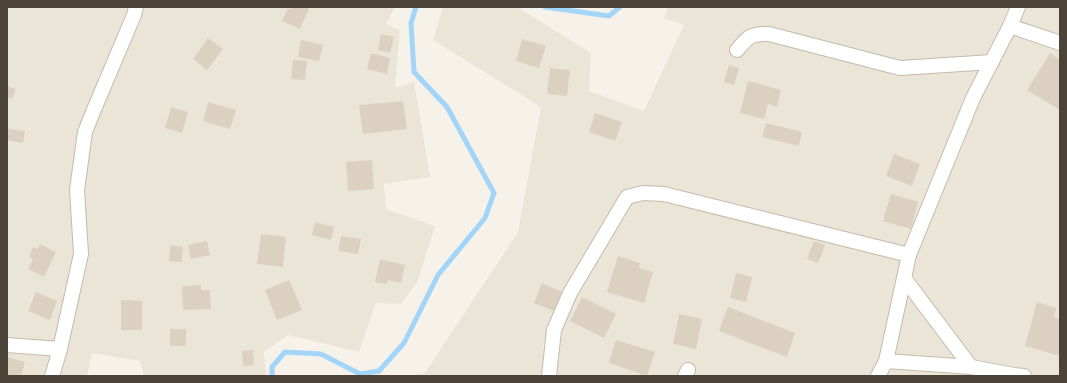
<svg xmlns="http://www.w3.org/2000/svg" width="1067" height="383" font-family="Arial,sans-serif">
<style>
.residential{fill:#ebe5d8}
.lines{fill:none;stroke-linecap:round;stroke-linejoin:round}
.stream{stroke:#a2d5f8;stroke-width:5}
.building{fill:#dcd1c1}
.minor-casing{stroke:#c3bbab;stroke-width:16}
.minor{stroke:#fff;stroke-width:14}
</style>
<rect width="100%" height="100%" fill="#f6f2ea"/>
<g class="residential">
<path d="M7,7H395L386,24L400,30L395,88L414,82L430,177L384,184L386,209L435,226L418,281L401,304L376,303L359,352L288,335L264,352L266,376H144L140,361L92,353L87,376H7Z"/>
<path d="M443,7H517L591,53L589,91L644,111L684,25L664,18L668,7H1060V376H410L425,373L518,232L541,107L433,40Z"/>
</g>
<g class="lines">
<g class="stream">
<path d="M545,7L609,16L620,7"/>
<path d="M272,376V367L285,352L321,354L360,374L379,371L404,343L438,275L485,218L494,193L447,107L414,72L411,23L416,7"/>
</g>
</g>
<g class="building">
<path d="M291,7H305L309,9L300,29L282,21L288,8L290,10Z"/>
<path d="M381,34L394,37L390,53L378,50Z"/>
<path d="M208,38L223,49L207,70L193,59Z"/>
<path d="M522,39L546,46L539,68L516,61Z"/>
<path d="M301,40L323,45L319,61L298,57Z"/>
<path d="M371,53L390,58L387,74L367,69Z"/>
<path d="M1050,53L1060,60V110L1027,90Z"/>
<path d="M293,60L307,61L305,80L291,79Z"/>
<path d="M729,65L739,68L734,85L724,82Z"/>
<path d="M550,68L570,70L567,96L547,94Z"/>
<path d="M748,81L781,90L777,107L768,104L764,119L740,113Z"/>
<path d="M7,86L16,89L12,99L7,97Z"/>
<path d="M403,101L407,129L363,134L359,105Z"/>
<path d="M208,102L236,110L230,129L203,121Z"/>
<path d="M171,107L188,112L182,133L165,128Z"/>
<path d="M595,113L622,122L615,141L589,132Z"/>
<path d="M766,123L802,132L799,146L762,137Z"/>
<path d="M8,129L25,131L23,143L7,140Z"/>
<path d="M894,154L920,164L912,186L886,176Z"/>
<path d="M372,160L374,189L348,191L346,162Z"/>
<path d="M891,194L918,202L911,229L883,221Z"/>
<path d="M315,222L334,227L331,240L312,235Z"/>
<path d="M261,234L286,237L283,267L257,264Z"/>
<path d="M341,236L361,239L358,254L338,251Z"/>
<path d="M207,241L210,255L191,259L188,245Z"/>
<path d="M814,241L825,245L818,263L807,259Z"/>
<path d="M40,244L56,252L44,277L28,269L33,259L29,257L33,247L37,249Z"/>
<path d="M170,245L183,247L182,262L169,261Z"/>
<path d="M618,256L640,263L639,268L653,272L644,303L607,292Z"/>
<path d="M380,259L405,265L401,283L387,280V284L375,282Z"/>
<path d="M736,273L752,277L746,302L730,298Z"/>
<path d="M289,280L302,310L277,320L265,290Z"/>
<path d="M542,283L562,292L554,311L534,303Z"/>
<path d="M201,285V290H210L211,309L183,310L182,286Z"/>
<path d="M36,292L57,301L50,320L28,311Z"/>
<path d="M582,297L616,314L604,338L570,321Z"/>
<path d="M121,300L142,301V330H121Z"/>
<path d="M1037,302L1056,308L1054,317L1060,319V356L1025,346Z"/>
<path d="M728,307L795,333L787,357L719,331Z"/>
<path d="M679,314L702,319L696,349L673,344Z"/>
<rect x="170" y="329" width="16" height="17"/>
<path d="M616,340L655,352L647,376L609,363Z"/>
<path d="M253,350L254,365L243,366L242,351Z"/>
<path d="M7,357L25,362L21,376H7Z"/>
</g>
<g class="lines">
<g class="minor-casing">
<g id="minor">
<path d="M1010,26L1060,43"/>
<path d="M737,50C748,37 751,33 769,34L900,68L992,62"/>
<path d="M904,278L971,367"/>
<path d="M7,345L60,349"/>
<path d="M886,361L971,367L1014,375L1024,376"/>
<path d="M52,376L60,349L81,254L77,190L85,132L93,112L134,15L136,7"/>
<path d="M549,376L554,330L570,293L627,197L643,193L664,194L909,255"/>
<path d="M685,376L688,370"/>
<path d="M878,376L886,361L909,255L973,98L1010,26L1018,7"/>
</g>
</g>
<use href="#minor" class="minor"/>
</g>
<rect width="1067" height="383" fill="none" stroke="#4b4337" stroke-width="16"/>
</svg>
